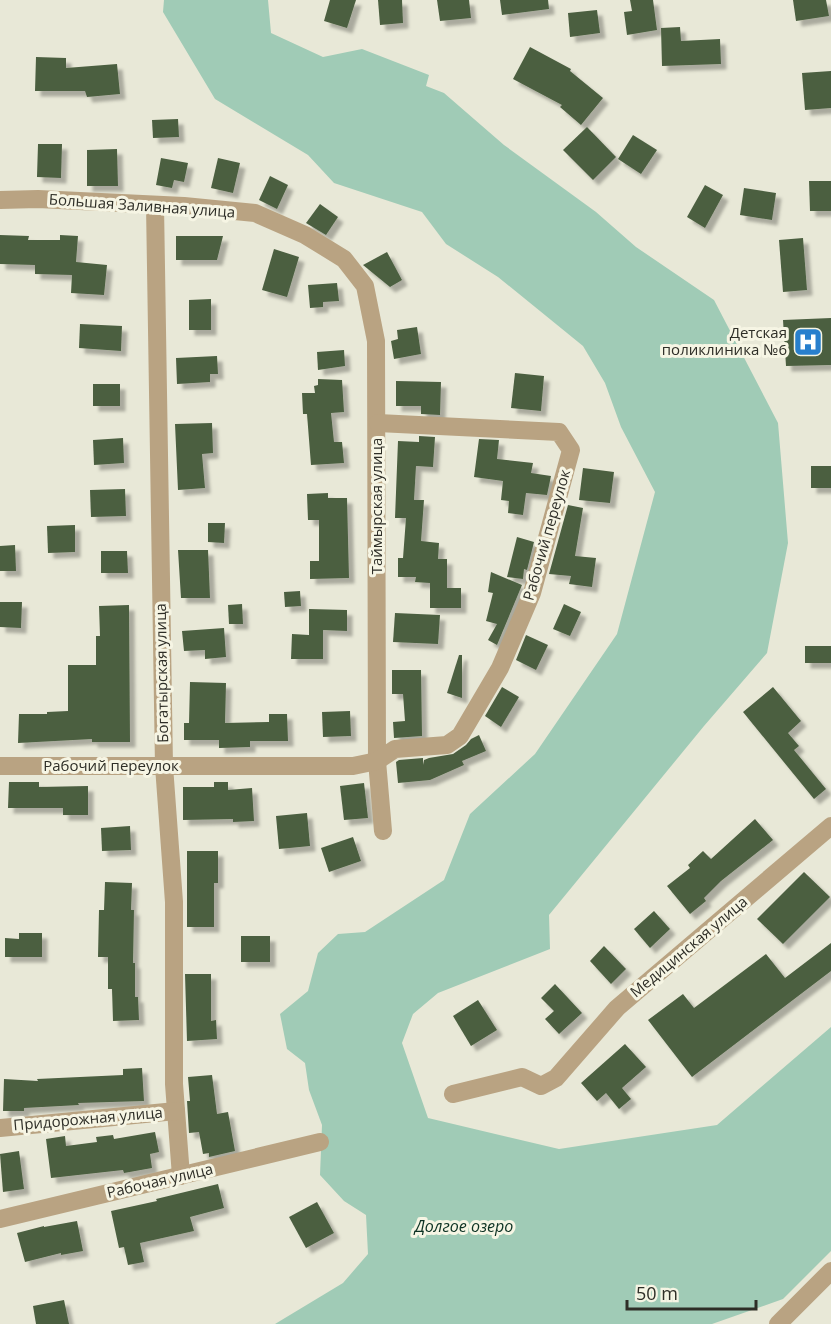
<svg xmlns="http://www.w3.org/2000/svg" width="831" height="1324" font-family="'Open Sans',sans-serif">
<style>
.water{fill:#a0cbb6}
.building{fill:#4b5f40;filter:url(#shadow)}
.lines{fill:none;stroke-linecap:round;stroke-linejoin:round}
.minor{stroke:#b9a382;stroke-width:18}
.labels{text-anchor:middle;stroke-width:6;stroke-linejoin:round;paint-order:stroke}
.street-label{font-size:15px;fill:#2e2e27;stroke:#f6f5e4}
.poi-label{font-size:15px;fill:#2e2e27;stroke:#f6f5e4;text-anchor:end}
.water-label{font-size:16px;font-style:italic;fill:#0b3122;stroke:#f6f5e4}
</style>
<defs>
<filter id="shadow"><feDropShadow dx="5.5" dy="5.5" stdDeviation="1.5" flood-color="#0004"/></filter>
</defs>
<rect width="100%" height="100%" fill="#e8e8d7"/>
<path class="water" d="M164,0H268L271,33L323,57L362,49L429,75L426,86L444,93L504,145L596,212L636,247L714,300L778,423L788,543L767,653L704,726L549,915L550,949L438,993L413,1014L402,1043L428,1118L559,1149L717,1125L831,1027V1251L783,1299L712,1324H275L343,1283L368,1254L366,1215L344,1201L320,1175L322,1125L309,1090L305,1063L287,1049L280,1014L308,991L318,953L338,934L365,932L444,880L470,814L535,754L617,634L655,492L621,427L605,383L583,346L498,277L446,244L422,212L334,183L308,155L215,99L163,12Z"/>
<g class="building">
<path d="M330,0H356L347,28L324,21Z"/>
<path d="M378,0H402L403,23L380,25Z"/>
<path d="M437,0H469L471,18L440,21Z"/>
<path d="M500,0H548L549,9L502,15Z"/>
<path d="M630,0H653L657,30L627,35L624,12L632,11Z"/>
<path d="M793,0H826L829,16L796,21Z"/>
<path d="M597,10L600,33L570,37L568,13Z"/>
<path d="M680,27L681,41L720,39L721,64L662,66L661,28Z"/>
<path d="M530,47L571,69L570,71L603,98L581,125L560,107L562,105L513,79Z"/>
<path d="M36,57L66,58V68L117,64L120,94L87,97L85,91H35Z"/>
<path d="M831,71V108L805,110L802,73Z"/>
<path d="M178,119L179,137L153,138L152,120Z"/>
<path d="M587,127L616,157L593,180L563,150Z"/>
<path d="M633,135L657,150L641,174L618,159Z"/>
<path d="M38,144H62L61,178L37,177Z"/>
<path d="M117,149L118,186H87V150Z"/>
<path d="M161,158L188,163L184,182L174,180L172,188L156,185Z"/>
<path d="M218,158L240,163L233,193L211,188Z"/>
<path d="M270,176L288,185L277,209L259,200Z"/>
<path d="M809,181H831V211H810Z"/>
<path d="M705,185L723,195L705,228L687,217Z"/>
<path d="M744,188L776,193L772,220L740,215Z"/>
<path d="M320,204L338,217L326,235L306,223Z"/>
<path d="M0,235L29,236L28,240H60V235L78,236L76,262L107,265L104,295L71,293L72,275L35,274V265L0,264Z"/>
<path d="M176,236H223L217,260H176Z"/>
<path d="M803,238L807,290L783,292L779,240Z"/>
<path d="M274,249L299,257L287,297L262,290Z"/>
<path d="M387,252L402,280L390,287L363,265Z"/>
<path d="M337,283L339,301L323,302V307L310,308L308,285Z"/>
<path d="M211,299V330H189V300Z"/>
<path d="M831,318V365L786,366L783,320Z"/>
<path d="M80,324L122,326L121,351L79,348Z"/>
<path d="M417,327L421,354L394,359L391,341L398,339L397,330Z"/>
<path d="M344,350L345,366L318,370L317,352Z"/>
<path d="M217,356L218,374H210V382L177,384L176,358Z"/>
<path d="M515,373L544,376L541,411L511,408Z"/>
<path d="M318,379L342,380L344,412L331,413L334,442H342L344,463L311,465L307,414H303L302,393H315L314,386L318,385Z"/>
<path d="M396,381L441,382L440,415L421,414V406H396Z"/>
<rect x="93" y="384" width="27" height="22"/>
<path d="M212,423L213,453L202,454L205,488L178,490L175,424Z"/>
<path d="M419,436L435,437L433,467L416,466L414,500H424L421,541L439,543L438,559H447V588H461V608H430V583L415,582L416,577H398V558H403L406,518H395L398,441L419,442Z"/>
<path d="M123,438L124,463L94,465L93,440Z"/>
<path d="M479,439L499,440L497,459L533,463L531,473L551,476L547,495L526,493L523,515L508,513L509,501L501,500L503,481L474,477Z"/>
<rect x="811" y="466" width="20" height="22"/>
<path d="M583,468L614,472L610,503L579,500Z"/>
<path d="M125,489L126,516L91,517L90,490Z"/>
<path d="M328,493V498H347L349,578L310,579V561H319V520H308L307,494Z"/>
<path d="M568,505L583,508L575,556L596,558L592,587L569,584L571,576L549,574Z"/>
<path d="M208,523H225L224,543L208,542Z"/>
<path d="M75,525V552L48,553L47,526Z"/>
<path d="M517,537L534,542L527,570L524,569L523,579L507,577Z"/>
<path d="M15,545L16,571H0V546Z"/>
<path d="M178,550H208L210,598H181Z"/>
<path d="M101,551H127L128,573H101Z"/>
<path d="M491,572L522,585L497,645L488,640L497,624L486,621L493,593L488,592Z"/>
<path d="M300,591L301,606L285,607L284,592Z"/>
<path d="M0,602H22L21,628L0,627Z"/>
<path d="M242,604L243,624H229L228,605Z"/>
<path d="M564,604L581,612L570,636L553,629Z"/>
<path d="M129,605L130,742H92V739L18,743L19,714H47V712L68,711V665H96V636H100L99,606Z"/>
<path d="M309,609L347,610V631L323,630V659H291L292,634L309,635Z"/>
<path d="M395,613L440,615L438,644L393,642Z"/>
<path d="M224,628L226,657L205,659V650L184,651L182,631Z"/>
<path d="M526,635L548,645L536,670L516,660Z"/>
<rect x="805" y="646" width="26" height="17"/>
<path d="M459,655H462V698L447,693Z"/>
<path d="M392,670H421L422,736L394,738L393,722L405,721L403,694H392Z"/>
<path d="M190,682L226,683L225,723L269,722V714H287L288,741H250V747L219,748V740H184V723H189Z"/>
<path d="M502,687L519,697L501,727L485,716Z"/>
<path d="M773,687L801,721L788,733L799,746L794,750L826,789L814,799L743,712Z"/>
<path d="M350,711L351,736L323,737L322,712Z"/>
<path d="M479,735L486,751L462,761L464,765L430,780L398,783L396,762L399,760L423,758V765L424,760L429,758L453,754L466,745L471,739Z"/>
<path d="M9,782H39V787L88,786V815H63V808H8Z"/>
<path d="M214,782H228V790L252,788L254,821L233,822V819L183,820V787H214Z"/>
<path d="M364,783L368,818L344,820L340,786Z"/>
<path d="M307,813L310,846L279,849L276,816Z"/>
<path d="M755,819L773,840L721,881L704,898L706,901L690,914L667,886L690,868L688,865L703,851L711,859Z"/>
<path d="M130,826L131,850L102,851L101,828Z"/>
<path d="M353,837L361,861L329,872L321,848Z"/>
<path d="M187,851H218V883H214V927H187Z"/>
<path d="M804,872L830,897L783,944L757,919Z"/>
<path d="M105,882L132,883L131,910H134L133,963H135V997H138L139,1020L113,1021L112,989H108V957H98L99,910H104Z"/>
<path d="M654,911L670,929L650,948L634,929Z"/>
<path d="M19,933H42V957H5V938L19,939Z"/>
<rect x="241" y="936" width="29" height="26"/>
<path d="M831,943V971L692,1077L648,1020L683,994L694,1008L766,954L785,978Z"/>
<path d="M604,946L626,969L611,984L590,961Z"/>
<path d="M185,974H211V1021L216,1020L217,1039L187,1041Z"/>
<path d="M555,984L582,1013L559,1034L545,1019L554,1011L541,998Z"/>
<path d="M478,1000L497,1030L471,1046L453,1016Z"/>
<path d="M625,1044L646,1067L622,1088L631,1099L619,1109L606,1093L597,1101L581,1083Z"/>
<path d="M142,1068L144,1101L78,1103L79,1105L24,1108V1111H3L4,1079L38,1081L37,1079L123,1075V1069Z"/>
<path d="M212,1075L217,1114L228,1112L235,1151L209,1157V1153L203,1154L199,1132L189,1133L187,1101H190L188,1077Z"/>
<path d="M155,1132L159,1152L150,1154L152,1168L124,1173L123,1170L51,1178L46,1139L65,1136L66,1146L97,1142L96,1137L113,1135L114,1139Z"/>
<path d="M19,1151L24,1189L3,1192L0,1154Z"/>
<path d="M218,1184L224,1208L190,1217L194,1231L140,1243L144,1262L128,1265L124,1247L119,1248L111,1211L157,1201L156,1199Z"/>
<path d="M317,1202L334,1233L306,1248L289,1217Z"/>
<path d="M77,1221L83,1251L61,1255V1253L25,1262L17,1233L44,1226V1227Z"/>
<path d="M64,1300L69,1324H36L33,1306Z"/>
</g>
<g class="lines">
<g class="minor">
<path d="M0,200L38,199L184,206L255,213L305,235L344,259L365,286L376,341L377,761L383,831"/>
<path d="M155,205L164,766L174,902V1084L181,1176"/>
<path d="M0,766H353L377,761L395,749L447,745L460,736L500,668L532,593L571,450L559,432L378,423"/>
<path d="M453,1094L522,1077L541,1086L556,1078L617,1008L831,826"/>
<path d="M0,1128L176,1111"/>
<path d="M0,1219L320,1142"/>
<path d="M778,1324L831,1271"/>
</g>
</g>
<defs>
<g id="hospital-square" transform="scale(1.5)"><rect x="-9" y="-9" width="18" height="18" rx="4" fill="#287fcd" stroke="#f6f5e4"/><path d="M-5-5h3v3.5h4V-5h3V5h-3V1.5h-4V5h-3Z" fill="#fff"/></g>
</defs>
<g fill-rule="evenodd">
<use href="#hospital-square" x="808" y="342"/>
</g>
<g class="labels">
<g class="street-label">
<text transform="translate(142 206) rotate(4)" y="5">Большая Заливная улица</text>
<text transform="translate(377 506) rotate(-90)" y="5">Таймырская улица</text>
<text transform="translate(547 535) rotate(-74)" y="5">Рабочий переулок</text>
<text transform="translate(162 673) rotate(-91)" y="5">Богатырская улица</text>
<text x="111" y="771">Рабочий переулок</text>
<text transform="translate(689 947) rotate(-40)" y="5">Медицинская улица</text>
<text transform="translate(88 1119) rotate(-5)" y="5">Придорожная улица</text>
<text transform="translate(160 1181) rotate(-13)" y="5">Рабочая улица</text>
</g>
<g class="poi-label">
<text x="787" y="338">Детская<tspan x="787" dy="17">поликлиника №6</tspan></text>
</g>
<g class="water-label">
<text x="464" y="1232">Долгое озеро</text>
</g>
</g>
<path d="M627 1300v9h129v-9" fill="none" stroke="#2e2e27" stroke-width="3"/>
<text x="636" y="1300" font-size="18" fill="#2e2e27" stroke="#f6f5e4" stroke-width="4.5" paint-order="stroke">50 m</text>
</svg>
